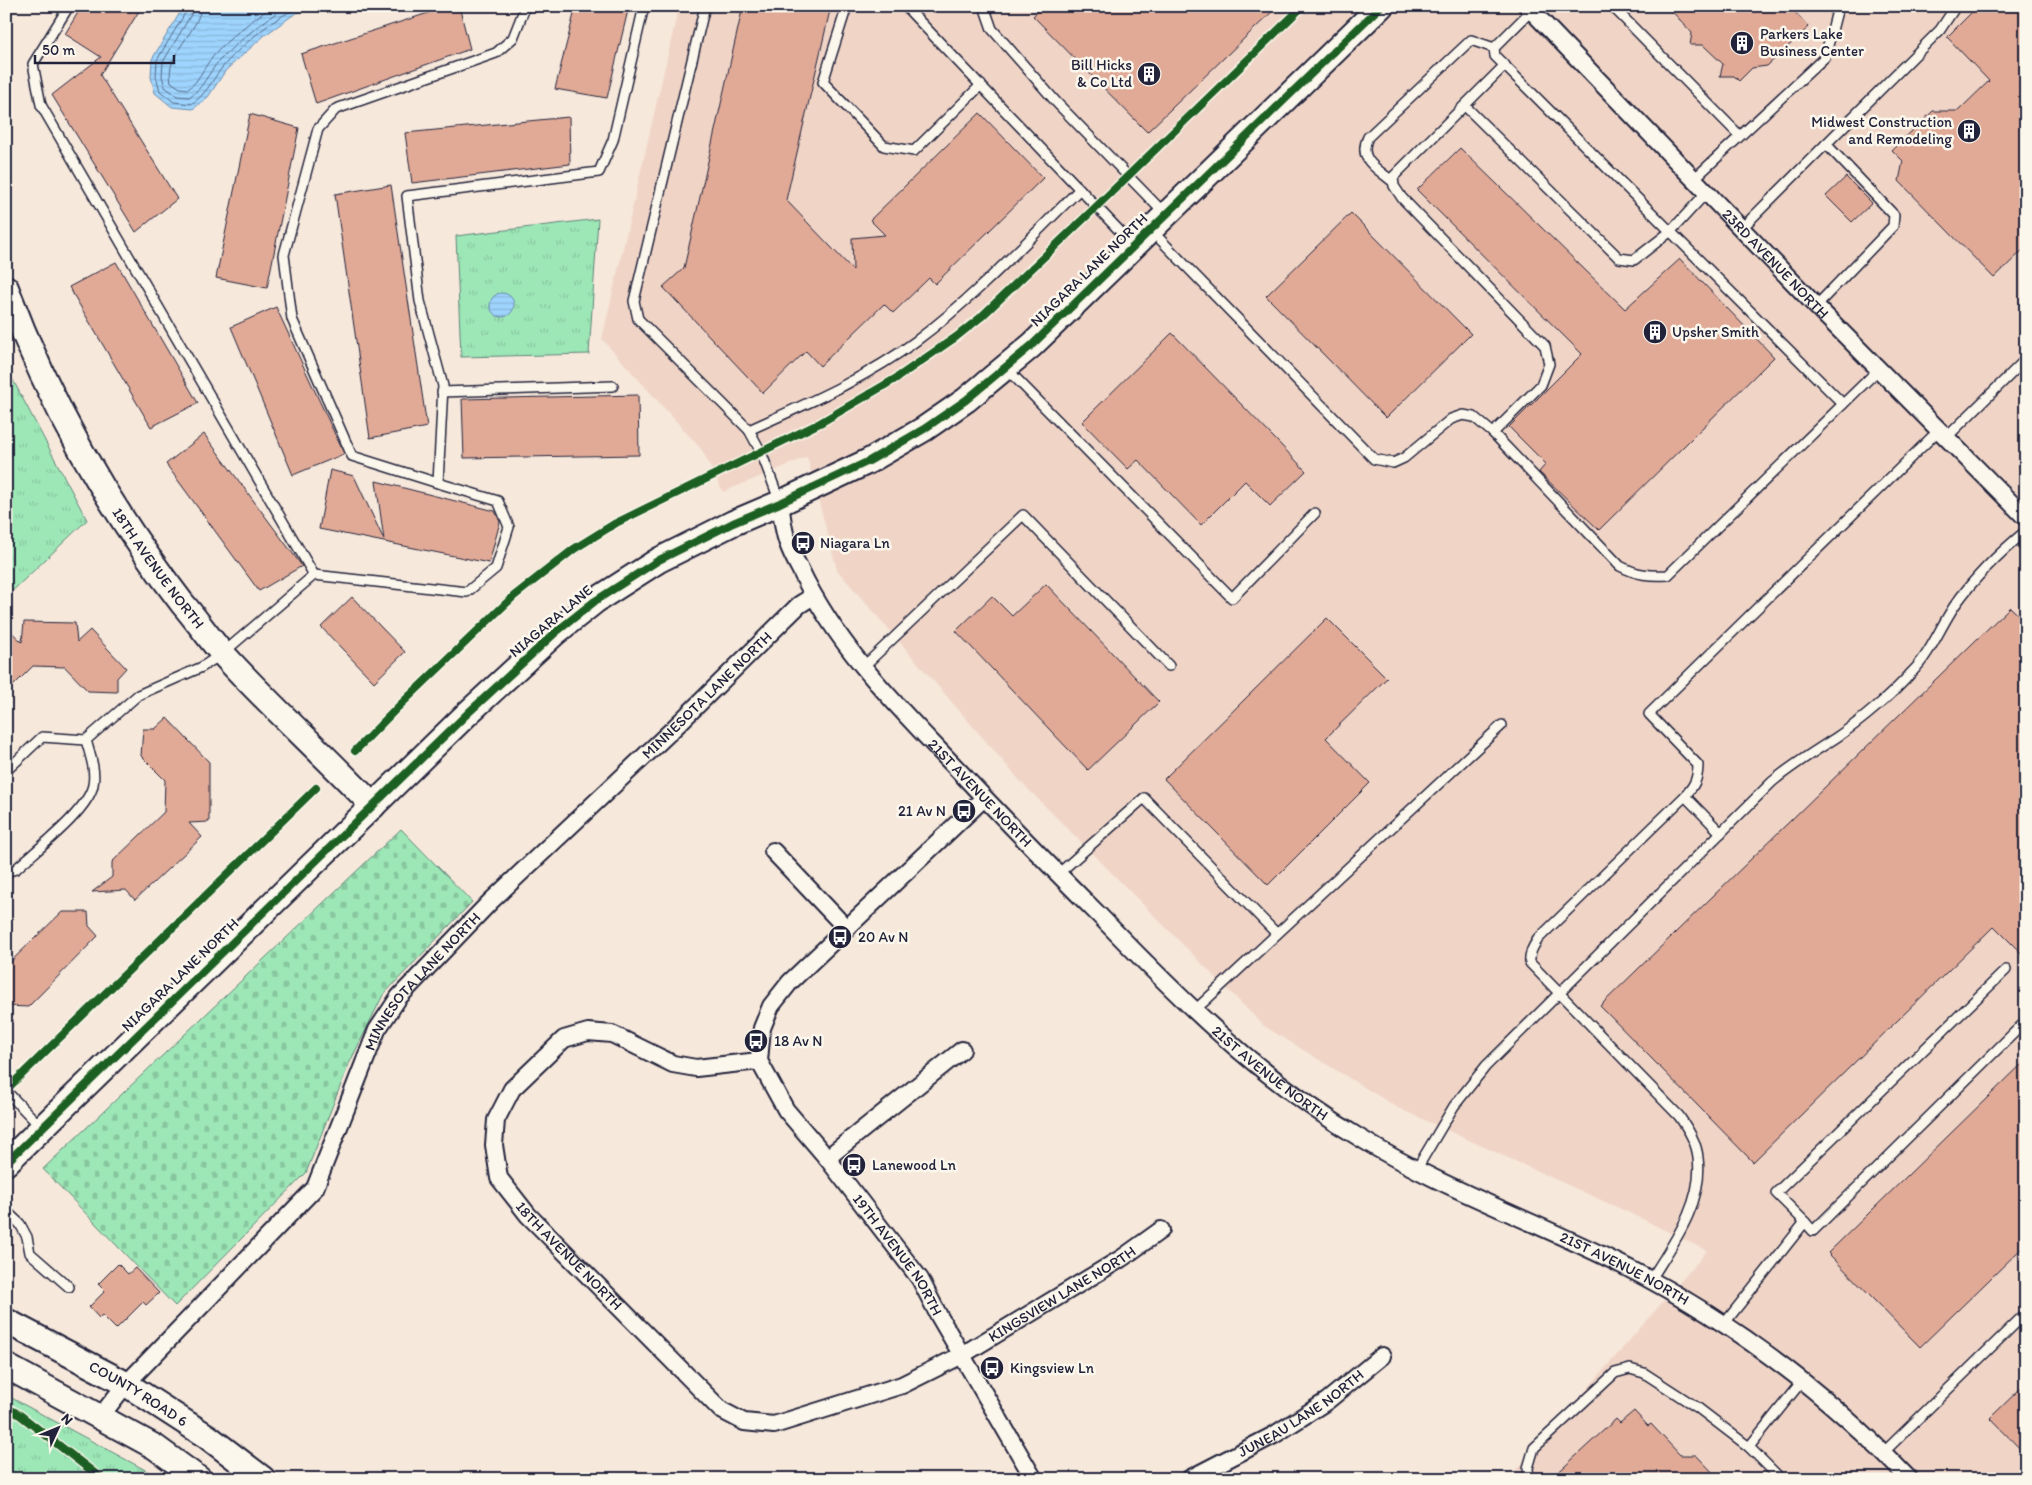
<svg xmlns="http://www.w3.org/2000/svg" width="2032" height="1485" font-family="Itim,sans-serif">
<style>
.built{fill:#f0d5c7}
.grass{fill:url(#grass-tufts);stroke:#608479}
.cemetery{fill:url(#cemetery-stones);stroke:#608479}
.water{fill:url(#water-rules);stroke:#6c8daf}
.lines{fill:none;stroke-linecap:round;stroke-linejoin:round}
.shore{stroke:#546989;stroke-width:1}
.building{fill:#e1aa97;stroke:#22223b}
.lane-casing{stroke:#22223b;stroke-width:12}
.street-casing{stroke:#22223b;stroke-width:20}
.secondary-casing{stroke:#22223b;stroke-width:28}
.lane{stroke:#fbf7ec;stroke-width:9}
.street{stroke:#fbf7ec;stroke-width:16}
.secondary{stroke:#fbf7ec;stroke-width:24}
.cycleway-casing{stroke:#fbf7ec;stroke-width:11}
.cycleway{stroke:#1b5e20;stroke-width:8}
.labels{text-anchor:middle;stroke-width:5;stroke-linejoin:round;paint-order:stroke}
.poi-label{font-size:15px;fill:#22223b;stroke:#fbf7ec;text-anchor:start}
.street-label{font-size:15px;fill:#22223b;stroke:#fbf7ec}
</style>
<defs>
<pattern id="grass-tufts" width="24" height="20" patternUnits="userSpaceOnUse" patternTransform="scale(1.25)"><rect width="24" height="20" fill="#9de7b7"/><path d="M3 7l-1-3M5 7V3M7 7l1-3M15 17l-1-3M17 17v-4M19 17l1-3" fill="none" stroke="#87c69e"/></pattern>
<pattern id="cemetery-stones" width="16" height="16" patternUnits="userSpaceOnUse" patternTransform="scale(1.25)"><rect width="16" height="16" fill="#9de7b7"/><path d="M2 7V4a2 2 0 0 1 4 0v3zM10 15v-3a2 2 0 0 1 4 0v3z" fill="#87c69e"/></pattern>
<pattern id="water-rules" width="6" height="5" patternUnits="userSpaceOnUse" patternTransform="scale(1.25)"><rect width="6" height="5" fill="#9ed4fd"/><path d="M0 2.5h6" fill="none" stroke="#88b6da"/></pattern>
</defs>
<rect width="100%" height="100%" fill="#f6e8db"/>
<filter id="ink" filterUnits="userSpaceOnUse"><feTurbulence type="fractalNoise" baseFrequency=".02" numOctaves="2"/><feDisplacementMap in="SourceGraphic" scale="10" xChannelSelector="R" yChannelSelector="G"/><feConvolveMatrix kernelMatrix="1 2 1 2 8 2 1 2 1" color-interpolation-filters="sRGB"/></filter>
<g filter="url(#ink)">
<path class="built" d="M679,6H2026V1479H1509L1707,1251L1634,1215L1398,1108L1264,1026L1022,783L837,570L807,457L723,492L702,450L602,339Z"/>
<g class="grass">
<path d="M598,219L589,354L461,357L456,236Z"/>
<path d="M6,367L87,520L6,597Z"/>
<path d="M6,1395L162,1479H6Z"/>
</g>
<path class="cemetery" d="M401,829L472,902L383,995L349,1064L306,1173L175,1306L43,1169Z"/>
<g class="water">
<path d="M184,6H325L296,13L265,35L226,70L208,97L193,109L172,107L155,93L151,77L152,59Z"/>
<circle cx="502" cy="305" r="12"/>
</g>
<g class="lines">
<g class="shore">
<path d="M187,6V10L157,60L156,76L160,91L174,102L191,104C205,96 211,82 221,69C237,49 279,12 304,6"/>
<path d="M194,6L192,13L163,62L162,76L165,87L177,96L189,97C203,89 208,73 219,61C239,40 262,23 286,6"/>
<path d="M201,6C200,31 164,54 171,82L180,88L188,89C198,82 203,69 211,59C228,38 251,21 273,6"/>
</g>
</g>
<g class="building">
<path d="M82,6H142L100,75L177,199L136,232L52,95L101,57L65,34Z"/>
<path d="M450,6H459L470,49L316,104L301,54Z"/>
<path d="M576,6H629L607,98L555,89Z"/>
<path d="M743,6H831L786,200L853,270L852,238L885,235L870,220L980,113L1043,178L935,284L929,278L893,313L884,304L820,366L806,351L763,393L663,287L684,268Z"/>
<path d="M1043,6H1278L1147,132L1033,16Z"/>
<path d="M1667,6H1789L1809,27L1767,66L1752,68L1739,81L1734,76H1720L1723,64L1703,45H1690L1692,33Z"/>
<path d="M1978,6H2026V247L1994,278L1899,181L1903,161L1892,150L1933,111H1958L1989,81L1947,37Z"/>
<path d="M250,114L299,128L267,288L216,278Z"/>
<path d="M569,117L570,164L412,183L405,133Z"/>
<path d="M1460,148L1625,309L1680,259L1774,357L1599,530L1539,472L1546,464L1509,427L1582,354L1417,190Z"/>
<path d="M1846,177L1872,203L1852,222L1826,196Z"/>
<path d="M391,185L427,427L370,438L335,194Z"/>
<path d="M1351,213L1471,334L1386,418L1266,296Z"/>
<path d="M116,262L198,403L151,427L69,287Z"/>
<path d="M276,307L344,454L293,475L231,327Z"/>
<path d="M1172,333L1306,471L1270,506L1245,481L1201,525L1138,460L1128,469L1082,422Z"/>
<path d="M638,395L639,455L464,458L462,399Z"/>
<path d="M204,434L302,566L259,591L166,464Z"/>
<path d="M330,470L354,476L384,540L376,481L495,511L500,522L489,563L319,529Z"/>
<path d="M1046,584L1159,702L1088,770L956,631L992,596L1012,616Z"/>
<path d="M352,597L405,652L374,682L321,627Z"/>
<path d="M2010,607L2026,622V958L1994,926L1753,1162L1600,1006Z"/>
<path d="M1327,618L1387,678L1326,738L1370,783L1268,885L1164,779Z"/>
<path d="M24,622L75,623L77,642L90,630L126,668L117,678V692L88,691L65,667L33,666L6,693V627L22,642Z"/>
<path d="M167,718L209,762V822L189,823L202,837L135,900L126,890L92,892L112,877V862L164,812L165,780L141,756L143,729H155Z"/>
<path d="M62,912H88L89,926L98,936L28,1007L6,1006V966Z"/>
<path d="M2026,1060V1244L1920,1347L1828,1253Z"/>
<path d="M118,1264L128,1274L135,1268L159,1293L146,1305L143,1302L116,1329L102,1315L99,1318L89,1307L105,1291L98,1284Z"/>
<path d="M2026,1383V1455L1990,1418Z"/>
<path d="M1634,1411L1648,1426L1651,1424L1680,1455H1696L1719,1479H1551L1616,1419L1620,1423Z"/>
</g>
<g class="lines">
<g class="lane-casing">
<g id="lane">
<path d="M69,6L33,64L41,105L314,575"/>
<path d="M705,6L634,301L638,319L749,430L761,452L780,502"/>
<path d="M847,6L823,82L884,146L914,151L981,85"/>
<path d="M905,6L1134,246"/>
<path d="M984,6L992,29L1057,103L1165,214"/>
<path d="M1612,6L1739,135"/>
<path d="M1531,11L1494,48L1495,56L1843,404"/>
<path d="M1465,106L1619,258L1634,260L1671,231L1706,193"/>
<path d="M1694,179L1825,57L1837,11L1842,6"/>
<path d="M1393,182C1377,168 1357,160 1368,137L1471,40L1494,48"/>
<path d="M1741,229L1940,30L1956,6"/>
<path d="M1151,230L1374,459L1393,463L1404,458L1451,419L1463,415L1474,417L1493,433L1620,566C1637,575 1650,576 1668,575L1879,369"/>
<path d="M1816,306L1893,226L1894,215L1826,144"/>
<path d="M1006,368L1232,598L1315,513"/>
<path d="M442,392L613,386"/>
<path d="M749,430C806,404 865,379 916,341C975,297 1027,241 1080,189"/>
<path d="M1493,433L1541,385L1549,364L1545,346L1402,198L1394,186L1393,177L1505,65"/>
<path d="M1946,438L2026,359"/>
<path d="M438,483L352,456L292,319L284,255L318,129L336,109L496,53L513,38L524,10V6"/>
<path d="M863,667L1023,515L1169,666"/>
<path d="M6,771L42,737L86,740L138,695L202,667L223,653L314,575L467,592L496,568L509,527L498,501L438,483L443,386L420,301L407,196L599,172L613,140L644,6"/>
<path d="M1685,796C1694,786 1698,779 1698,765L1649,714L1939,430"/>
<path d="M6,872L16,869C36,850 88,811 93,785C96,770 90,755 86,740"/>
<path d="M1058,874L1144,798L1276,933"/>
<path d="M1194,1011L1502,725"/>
<path d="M6,1091L42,1128"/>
<path d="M1416,1170L1454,1106L1486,1066L1772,782C1792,765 1814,752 1837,737C1861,721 1893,694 1912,672C1931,653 1940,627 1955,605C1975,577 1999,553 2026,531"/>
<path d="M6,1211L20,1224L27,1237L30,1253L69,1287"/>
<path d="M1805,1222L1776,1193L2006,970"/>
<path d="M1650,1281C1672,1245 1704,1203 1698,1158C1697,1143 1688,1129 1679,1116L1530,963C1529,953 1533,947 1538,939L1685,796L1721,833"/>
<path d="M1724,1324L1805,1222L1813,1231L2026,1021"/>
<path d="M1749,1447L1802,1381"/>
<path d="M1883,1453L2026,1313"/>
<path d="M1529,1479L1528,1468L1534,1448L1615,1373L1630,1369L1644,1373L1698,1408L1749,1447L1781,1479"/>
</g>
</g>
<g class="street-casing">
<g id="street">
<path id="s1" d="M1527,6L1816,306L2026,518"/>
<path id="s2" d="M780,503C782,516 783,529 787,541C790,550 795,560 800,569C837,648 901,710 960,772C1006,821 1052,868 1099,915C1180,999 1259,1078 1360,1138C1443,1189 1535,1221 1622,1265C1729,1319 1826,1392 1909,1479"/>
<path id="s3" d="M984,798L790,982L771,1006L762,1028L759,1061L786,1110L827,1158L920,1279L939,1316L1034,1479"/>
<path d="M773,851L847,929"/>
<path id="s4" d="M759,1061L696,1068L673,1064L612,1034L588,1032L564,1039L512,1089L496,1120L494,1145L499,1178L528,1215L721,1410L744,1422L774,1425L902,1385L962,1355L1122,1258L1161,1230"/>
<path d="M827,1158L962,1050"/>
<path id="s5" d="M100,1417L126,1384L315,1188L377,1030L399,997L491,901L671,731L799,605L813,596"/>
<path id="s6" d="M1189,1479L1274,1435L1327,1401L1382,1356"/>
</g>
</g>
<g class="secondary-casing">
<g id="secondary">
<path id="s7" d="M6,288C50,405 106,504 182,603C196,619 208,637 222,653C270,706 324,754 373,806"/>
<path d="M6,1163L468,713L556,632L595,601L659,560L733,523L780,503L869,461L924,429L966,400L1032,345L1381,6"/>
<path id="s8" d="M6,1321L126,1384L208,1437L263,1479"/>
<path d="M6,1366L155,1447L199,1479"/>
</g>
</g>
<use href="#lane" class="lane"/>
<use href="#street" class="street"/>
<use href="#secondary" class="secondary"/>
<g class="cycleway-casing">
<g id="cycleway">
<path d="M355,751L398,707L514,596L574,549L616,523L820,423L895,379L956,337L981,317L1096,207L1303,6"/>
<path d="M6,1090L316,788"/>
<path d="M6,1163L468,713L556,632L595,601L659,560L733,523L780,503L869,461L924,429L966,400L1032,345L1381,6"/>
<path d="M6,1407L20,1415L102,1479"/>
</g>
</g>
<use href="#cycleway" class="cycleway"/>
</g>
</g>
<defs>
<g id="building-disc" transform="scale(1.25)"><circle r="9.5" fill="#22223b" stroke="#fbf7ec"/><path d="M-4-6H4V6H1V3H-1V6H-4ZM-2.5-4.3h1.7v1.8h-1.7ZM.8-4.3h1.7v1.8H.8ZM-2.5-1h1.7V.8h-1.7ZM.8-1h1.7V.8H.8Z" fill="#fff"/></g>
<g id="bus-disc" transform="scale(1.25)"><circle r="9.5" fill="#22223b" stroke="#fbf7ec"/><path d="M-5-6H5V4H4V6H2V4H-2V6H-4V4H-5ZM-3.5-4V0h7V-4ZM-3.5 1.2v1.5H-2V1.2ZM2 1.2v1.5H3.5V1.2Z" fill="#fff"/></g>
</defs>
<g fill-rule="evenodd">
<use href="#building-disc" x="1742" y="43"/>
<use href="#building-disc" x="1149" y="74"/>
<use href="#building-disc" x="1969" y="131"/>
<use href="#building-disc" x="1655" y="332"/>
<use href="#bus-disc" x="803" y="543"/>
<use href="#bus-disc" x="964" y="811"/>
<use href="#bus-disc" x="840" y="937"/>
<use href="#bus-disc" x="756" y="1041"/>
<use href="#bus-disc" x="854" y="1165"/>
<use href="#bus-disc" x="992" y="1368"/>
</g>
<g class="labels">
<g class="poi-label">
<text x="1760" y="39">Parkers Lake<tspan x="1760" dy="17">Business Center</tspan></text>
<text x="1132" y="70" text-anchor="end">Bill Hicks<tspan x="1132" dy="17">&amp; Co Ltd</tspan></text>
<text x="1952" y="127" text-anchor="end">Midwest Construction<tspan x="1952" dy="17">and Remodeling</tspan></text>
<text x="1672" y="337">Upsher Smith</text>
<text x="820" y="548">Niagara Ln</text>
<text x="946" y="816" text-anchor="end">21 Av N</text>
<text x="858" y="942">20 Av N</text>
<text x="774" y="1046">18 Av N</text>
<text x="872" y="1170">Lanewood Ln</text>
<text x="1010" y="1373">Kingsview Ln</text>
</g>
<g class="street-label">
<text dy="5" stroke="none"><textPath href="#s1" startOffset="358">23RD AVENUE NORTH</textPath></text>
<text transform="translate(1089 270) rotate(-44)" y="5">NIAGARA LANE NORTH</text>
<text dy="5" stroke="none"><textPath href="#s7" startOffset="320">18TH AVENUE NORTH</textPath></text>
<text transform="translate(551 621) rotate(-40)" y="5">NIAGARA LANE</text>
<text dy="5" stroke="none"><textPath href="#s5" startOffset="955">MINNESOTA LANE NORTH</textPath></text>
<text dy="5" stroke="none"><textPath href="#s2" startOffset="358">21ST AVENUE NORTH</textPath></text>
<text transform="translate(180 975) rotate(-44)" y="5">NIAGARA LANE NORTH</text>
<text dy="5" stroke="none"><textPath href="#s5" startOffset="550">MINNESOTA LANE NORTH</textPath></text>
<text dy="5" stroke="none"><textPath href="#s2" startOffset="762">21ST AVENUE NORTH</textPath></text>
<text dy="5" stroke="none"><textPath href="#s4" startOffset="474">18TH AVENUE NORTH</textPath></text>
<text dy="5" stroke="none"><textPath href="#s3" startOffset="594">19TH AVENUE NORTH</textPath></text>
<text dy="5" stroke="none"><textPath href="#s2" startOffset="1168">21ST AVENUE NORTH</textPath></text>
<text dy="5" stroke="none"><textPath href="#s4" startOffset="1065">KINGSVIEW LANE NORTH</textPath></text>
<text dy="5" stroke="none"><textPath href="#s8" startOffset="151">COUNTY ROAD 6</textPath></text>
<text dy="5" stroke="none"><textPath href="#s6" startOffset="130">JUNEAU LANE NORTH</textPath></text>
</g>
</g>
<rect width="2032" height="1485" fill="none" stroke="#fbf7ec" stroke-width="25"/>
<rect x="12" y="12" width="2007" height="1460" fill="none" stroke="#22223b" stroke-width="2" filter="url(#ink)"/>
<g transform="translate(58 1428) rotate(46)" stroke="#fbf7ec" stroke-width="4" paint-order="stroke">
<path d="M0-4L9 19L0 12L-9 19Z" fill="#22223b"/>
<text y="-8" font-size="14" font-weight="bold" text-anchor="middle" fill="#22223b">N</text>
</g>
<path d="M35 55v8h139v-8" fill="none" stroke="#22223b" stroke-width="2.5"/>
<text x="42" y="55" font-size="15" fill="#22223b" stroke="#fbf7ec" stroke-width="4" paint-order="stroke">50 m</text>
</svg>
